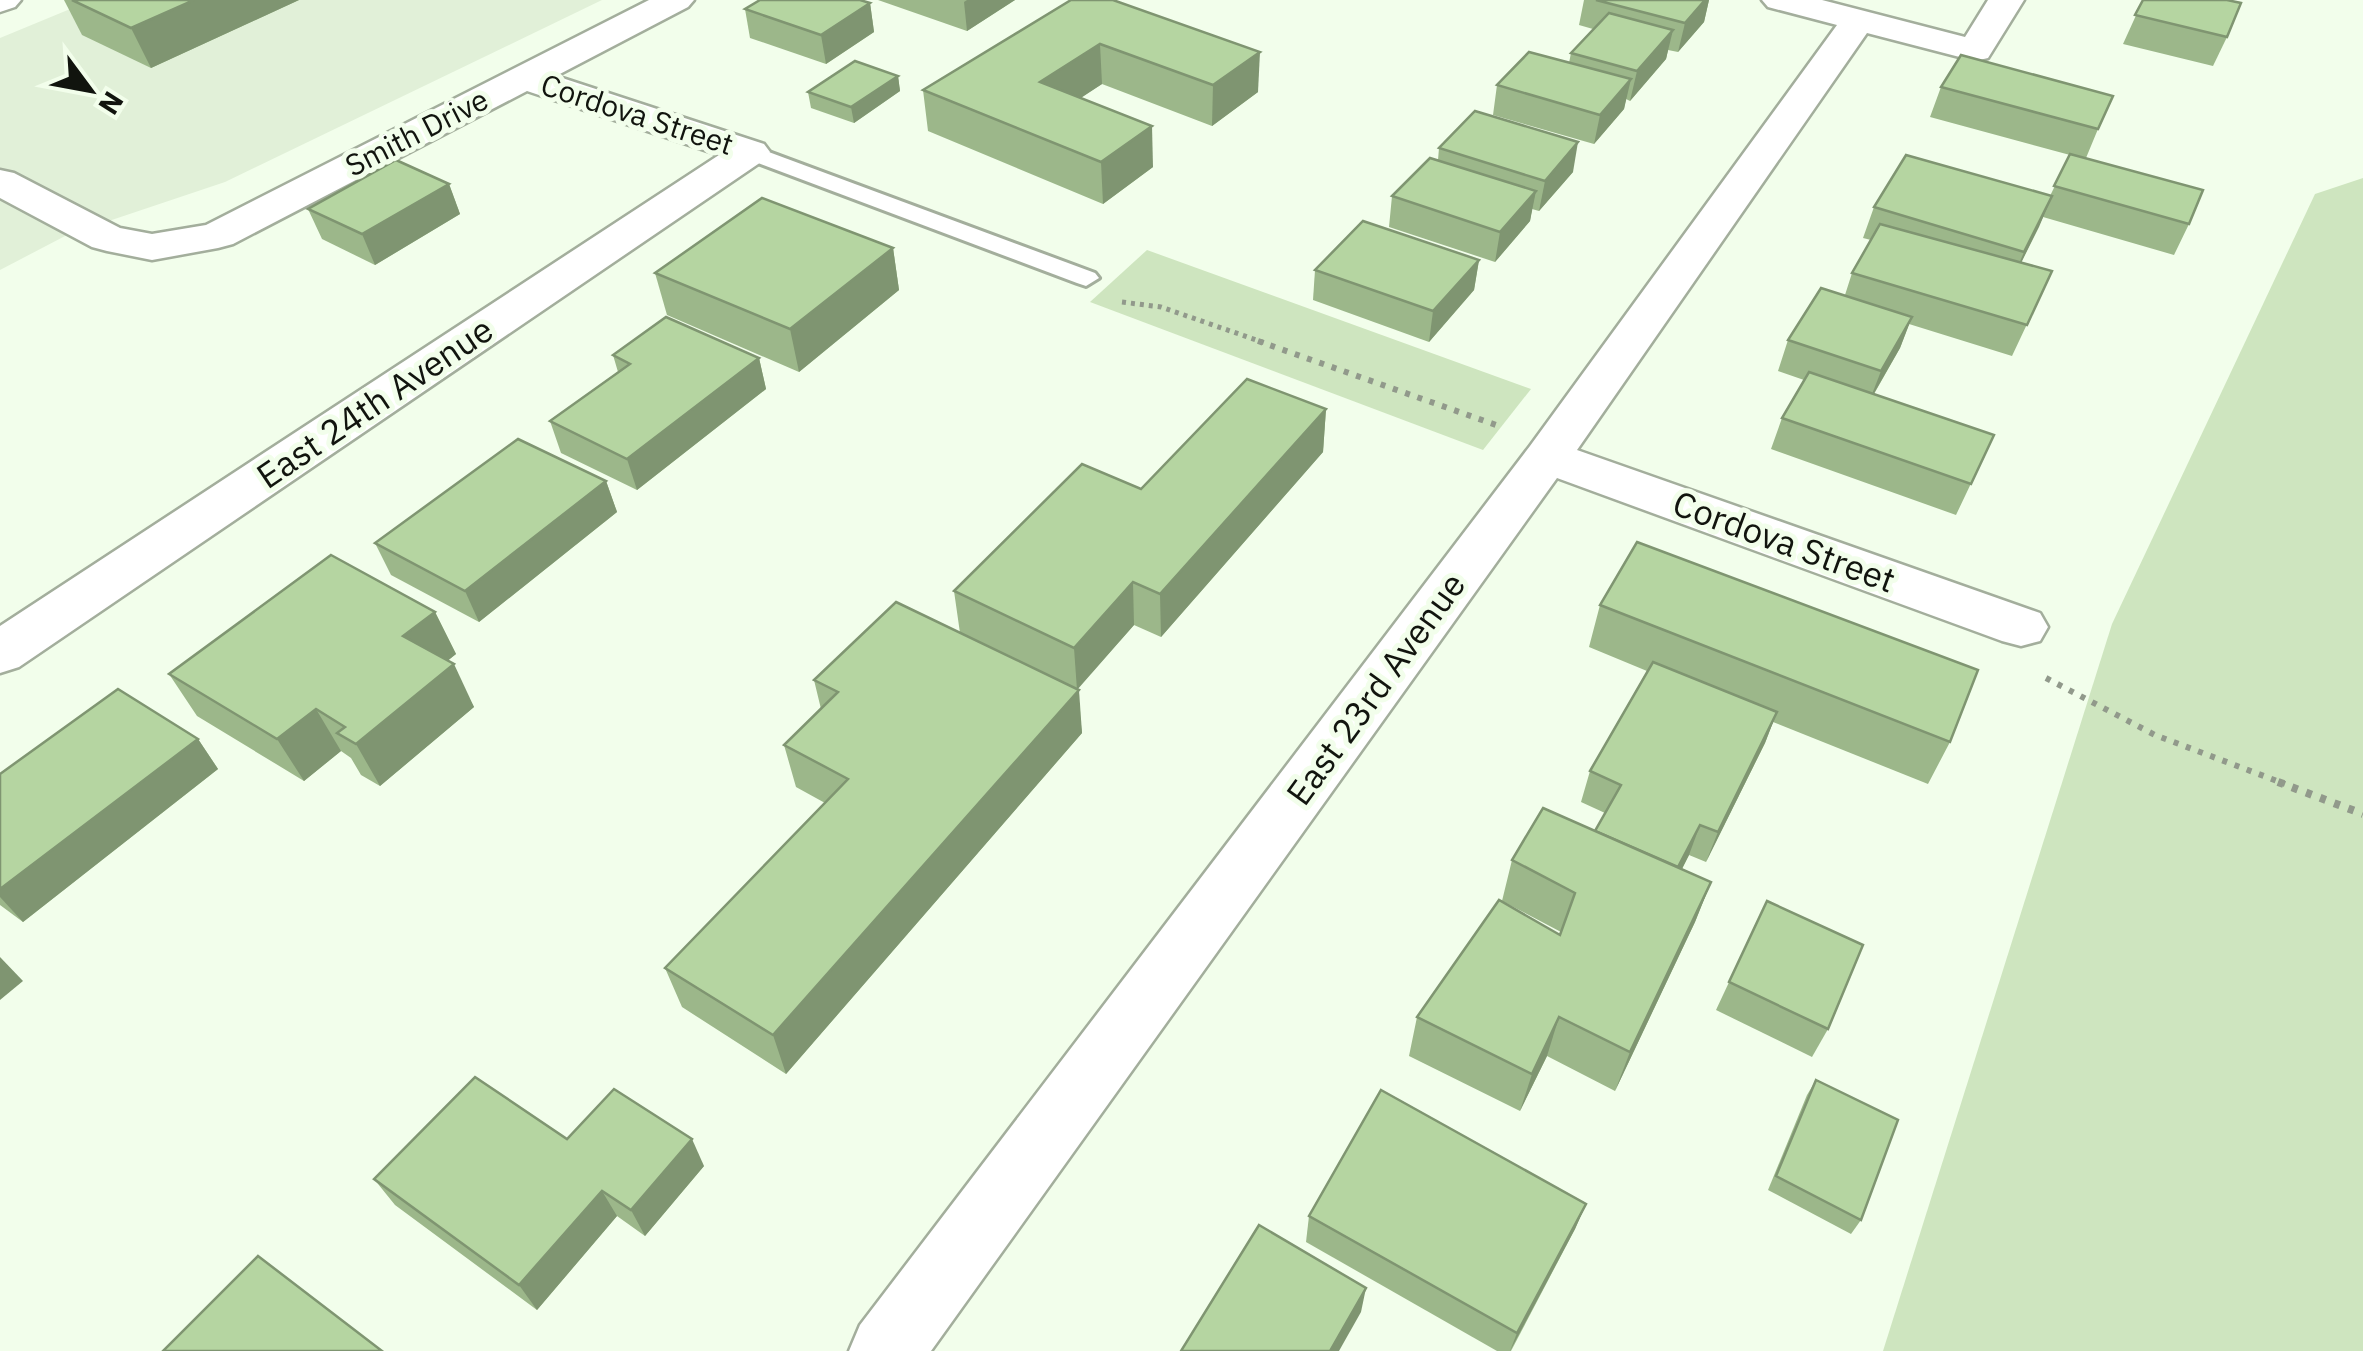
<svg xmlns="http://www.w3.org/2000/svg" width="2363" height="1351" font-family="'IBM Plex Sans',sans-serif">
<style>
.built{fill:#e1f0d8}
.green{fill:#cee5bf}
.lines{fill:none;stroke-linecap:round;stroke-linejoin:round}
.service-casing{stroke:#a3ae9c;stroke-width:6}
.minor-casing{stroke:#a3ae9c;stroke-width:5}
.secondary-casing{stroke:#a3ae9c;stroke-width:5}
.path-far2{stroke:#91998b;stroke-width:5;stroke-dasharray:4 5;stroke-linecap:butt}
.path-far1{stroke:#91998b;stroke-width:6;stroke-dasharray:5 8;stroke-linecap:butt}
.path{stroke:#91998b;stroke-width:8;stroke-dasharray:6 9;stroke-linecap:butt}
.service{fill:#fff;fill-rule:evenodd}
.minor{fill:#fff;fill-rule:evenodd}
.secondary{fill:#fff;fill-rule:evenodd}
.wall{fill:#9cb78a}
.shaded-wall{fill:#7f9571}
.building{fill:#b5d5a1;stroke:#7f9571;stroke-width:2.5}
.labels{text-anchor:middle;stroke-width:10;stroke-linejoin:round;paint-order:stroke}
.far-street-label{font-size:30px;fill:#11140e;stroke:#f2feeb}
.street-label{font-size:35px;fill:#11140e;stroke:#f2feeb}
</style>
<rect width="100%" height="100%" fill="#f2feeb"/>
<path class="built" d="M92,0H602L225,182L67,235L0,270V38Z"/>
<g class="green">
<path d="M2363,178V1351H1883L2112,624L2315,194Z"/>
<path d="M1147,250L1531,389L1483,450L1090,302Z"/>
</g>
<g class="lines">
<g class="service-casing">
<path id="service" d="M750,145L1095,273L1099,278L1086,286L1077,283L742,157L738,152Z"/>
</g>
<g class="minor-casing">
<g id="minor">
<path d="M649,0H694L688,7L556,76L764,144L770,152L764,160L19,667L0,673V626L719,155L527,91L233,244L218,248L152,260L107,251L92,247L0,198V170L14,173L120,228L152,234L206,225Z"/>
<path d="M1762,0H1822L1965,37L1988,0H2024L1988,58L1975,61L1867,33L1577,450L2040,613L2048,627L2040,641L2021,646L2002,641L1557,478L931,1351H849L860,1325L1530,446L1837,25L1768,7Z"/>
</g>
</g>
<g class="secondary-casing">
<path id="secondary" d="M0,0H21L15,7L0,12Z"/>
</g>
<path class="path-far2" d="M1122,302L1161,307L1265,343"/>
<g class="path-far1">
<path d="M1258,341L1499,426"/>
<path d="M2046,678L2155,735L2285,784"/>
</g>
<path class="path" d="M2278,782L2363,814"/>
<use href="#service" class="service"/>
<use href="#minor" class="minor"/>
<use href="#secondary" class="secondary"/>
</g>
<g class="wall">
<path d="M64,0H299L151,68L82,35Z"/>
<path d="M878,0H1015L967,31Z"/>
<path d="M1071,0L1258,92L1212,126L1102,84L1080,98L1153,167L1103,204L928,131L923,90Z"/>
<path d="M1584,0H1709L1704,22L1678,52L1668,50L1666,59L1630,101L1626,99L1624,109L1594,144L1493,115L1497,85L1569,63L1571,53L1593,29L1579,25Z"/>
<path d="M2143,0L2227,37L2213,66L2123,44Z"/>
<path d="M870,3L874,32L826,64L750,38L745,9Z"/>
<path d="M898,76L900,91L854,123L811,108L808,92Z"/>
<path d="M1941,87L2098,129L2086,158L2189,224L2174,255L2043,217L2021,263L2052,271L2012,356L1909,324L1900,348L1874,394L1994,435L1956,515L1771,449L1782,418L1804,380L1778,371L1788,340L1845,295L1852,273L1871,240L1863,238L1874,207L2050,196L2070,155L1930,117Z"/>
<path d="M1439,148L1573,172L1539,211L1532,209L1530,221L1495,262L1389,227L1392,196L1438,160Z"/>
<path d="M449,184L460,214L375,265L322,239L308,209Z"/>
<path d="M893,248L899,290L799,372L667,315L655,273Z"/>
<path d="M1479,260L1474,290L1429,342L1313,300L1315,270Z"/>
<path d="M613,355L759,358L766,389L637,490L561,453L550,421L618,372Z"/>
<path d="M1326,409L1323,452L1161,637L1134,625L1077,689L1082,733L786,1074L682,1007L665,968L825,803L796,787L784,745L821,709L814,680L960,633L954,591L1141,489Z"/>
<path d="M606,481L617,512L479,622L391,575L375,543Z"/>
<path d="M1600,605L1950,742L1928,784L1773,722L1765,743L1706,862L1689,855L1682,869L1711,882L1695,922L1615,1091L1547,1056L1520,1111L1409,1056L1417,1017L1560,935L1561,932L1502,901L1512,860L1595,831L1605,813L1581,802L1590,771L1647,671L1589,647Z"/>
<path d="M435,612L456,654L447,661L474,707L380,786L361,775L351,758L341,751L304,781L197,716L169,674Z"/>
<path d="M198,739L218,769L23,922L0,905V774Z"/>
<path d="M1767,901L1828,1029L1812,1057L1716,1010Z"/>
<path d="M1816,1080L1861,1220L1851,1234L1768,1190L1807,1095Z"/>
<path d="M567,1139L704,1166L645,1236L617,1216L537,1310L395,1205L374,1179Z"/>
<path d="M1586,1204L1575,1229L1511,1351H1497L1306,1242L1309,1216Z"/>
</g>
<g class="shaded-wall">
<path d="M194,0H299L151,68L131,28Z"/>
<path d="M967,0H1015L967,31L964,2Z"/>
<path d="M1705,0H1709L1704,22L1678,52L1685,23Z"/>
<path d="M870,3L874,32L826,64L821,35Z"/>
<path d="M1673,30L1666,59L1630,101L1637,71Z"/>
<path d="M1100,44L1102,84L1043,123L1040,82Z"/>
<path d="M1260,52L1258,92L1212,126L1213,85Z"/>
<path d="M898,76L900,91L854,123L851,107Z"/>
<path d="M1631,79L1624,109L1594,144L1600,115Z"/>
<path d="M1152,126L1153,167L1103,204L1101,162Z"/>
<path d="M1578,142L1573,172L1539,211L1545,181Z"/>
<path d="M449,184L460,214L375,265L362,234Z"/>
<path d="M1536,191L1530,221L1495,262L1500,232Z"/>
<path d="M2052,196L2039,227L2011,283L2024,252Z"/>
<path d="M893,248L899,290L799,372L790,329Z"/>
<path d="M1479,260L1474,290L1429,342L1433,311Z"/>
<path d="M1912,317L1900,348L1869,402L1881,371Z"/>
<path d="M759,358L766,389L637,490L627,459Z"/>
<path d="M1326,409L1323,452L1161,637L1160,594Z"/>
<path d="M606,481L617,512L479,622L465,591Z"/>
<path d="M1133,582L1134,625L1077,690L1074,648Z"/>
<path d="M435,612L456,654L425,679L403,636Z"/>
<path d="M454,664L474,707L380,786L356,744Z"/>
<path d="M1079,690L1082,733L786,1074L773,1035Z"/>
<path d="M316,709L341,751L304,781L277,739Z"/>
<path d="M1777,712L1765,743L1706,862L1718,832Z"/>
<path d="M198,739L218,769L23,922L0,897V889Z"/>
<path d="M1700,825L1689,855L1666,900L1677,870Z"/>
<path d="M1711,882L1695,922L1615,1091L1630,1052Z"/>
<path d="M0,957L23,981L0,1000Z"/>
<path d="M1559,1017L1547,1056L1520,1111L1532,1074Z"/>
<path d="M692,1139L704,1166L645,1236L631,1210Z"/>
<path d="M602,1191L617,1216L537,1310L519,1285Z"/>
<path d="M1586,1204L1575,1229L1510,1351L1517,1333Z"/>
<path d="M1366,1288L1361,1312L1339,1351H1330Z"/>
</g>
<g class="building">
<path d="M72,0H194L131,28Z"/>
<path d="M760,0H860L870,3L821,35L745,9Z"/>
<path d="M1071,0H1113L1260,52L1213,85L1100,44L1040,82L1152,126L1101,162L923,90Z"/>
<path d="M1596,0H1705L1685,23Z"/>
<path d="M2143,0H2227L2241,3L2227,37L2135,15Z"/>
<path d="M1609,13L1673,30L1637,71L1571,53Z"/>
<path d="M1529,52L1631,79L1600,115L1497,85Z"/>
<path d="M1961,55L2113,96L2098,129L1941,87Z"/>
<path d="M855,61L898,76L851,107L808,92Z"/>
<path d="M1475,111L1578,142L1545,181L1439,148Z"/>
<path d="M2070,154L2203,190L2189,224L2054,186Z"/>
<path d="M1906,155L2052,196L2024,252L1874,207Z"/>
<path d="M1430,158L1536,191L1500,232L1392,196Z"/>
<path d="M396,160L449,184L362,234L308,209Z"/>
<path d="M762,198L893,248L790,329L655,273Z"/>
<path d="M1363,221L1479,260L1433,311L1315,270Z"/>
<path d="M1880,224L2052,271L2027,325L1852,273Z"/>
<path d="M1821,288L1912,317L1881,371L1788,340Z"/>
<path d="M666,317L759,358L627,459L550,421L630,364L613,355Z"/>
<path d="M1809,372L1994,435L1971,484L1782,418Z"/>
<path d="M1247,379L1326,409L1160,594L1133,582L1074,648L954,591L1082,464L1141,489Z"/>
<path d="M518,439L606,481L465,591L375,543Z"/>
<path d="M1637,542L1978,670L1950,742L1600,605Z"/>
<path d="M331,555L435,612L403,636L454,664L356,744L337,733L345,727L316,709L277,739L169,674Z"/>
<path d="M896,602L1079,690L773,1035L665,968L848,779L784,745L838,692L814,680Z"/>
<path d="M1653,662L1777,712L1718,832L1700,825L1678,867L1595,831L1621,785L1590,771Z"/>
<path d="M118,689L198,739L0,889V774Z"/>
<path d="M1543,808L1711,882L1630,1052L1559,1017L1532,1074L1417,1017L1499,900L1560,935L1575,893L1512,860Z"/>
<path d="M1767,901L1863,945L1828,1029L1729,982Z"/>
<path d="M475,1077L567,1139L614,1089L692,1139L631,1210L602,1191L519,1285L374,1179Z"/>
<path d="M1816,1080L1898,1120L1861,1220L1776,1176Z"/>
<path d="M1381,1090L1586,1204L1517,1333L1309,1216Z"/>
<path d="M1259,1225L1366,1288L1330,1351H1181Z"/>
<path d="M258,1256L382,1351H163Z"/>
</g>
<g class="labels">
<g class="far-street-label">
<text transform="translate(637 115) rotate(18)" y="10">Cordova Street</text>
<text transform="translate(417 133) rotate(-27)" y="10">Smith Drive</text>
</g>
<g class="street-label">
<text transform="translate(375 403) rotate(-34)" y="12">East 24th Avenue</text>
<text transform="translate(1784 542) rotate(20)" y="12">Cordova Street</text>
<text transform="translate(1376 689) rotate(-54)" y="12">East 23rd Avenue</text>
</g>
</g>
<g transform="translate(90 90) rotate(122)" stroke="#f2feeb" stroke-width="8" paint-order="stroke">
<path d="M0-8L18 38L0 25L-18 38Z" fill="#11140e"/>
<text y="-15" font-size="28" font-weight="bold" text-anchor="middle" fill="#11140e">N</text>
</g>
</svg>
